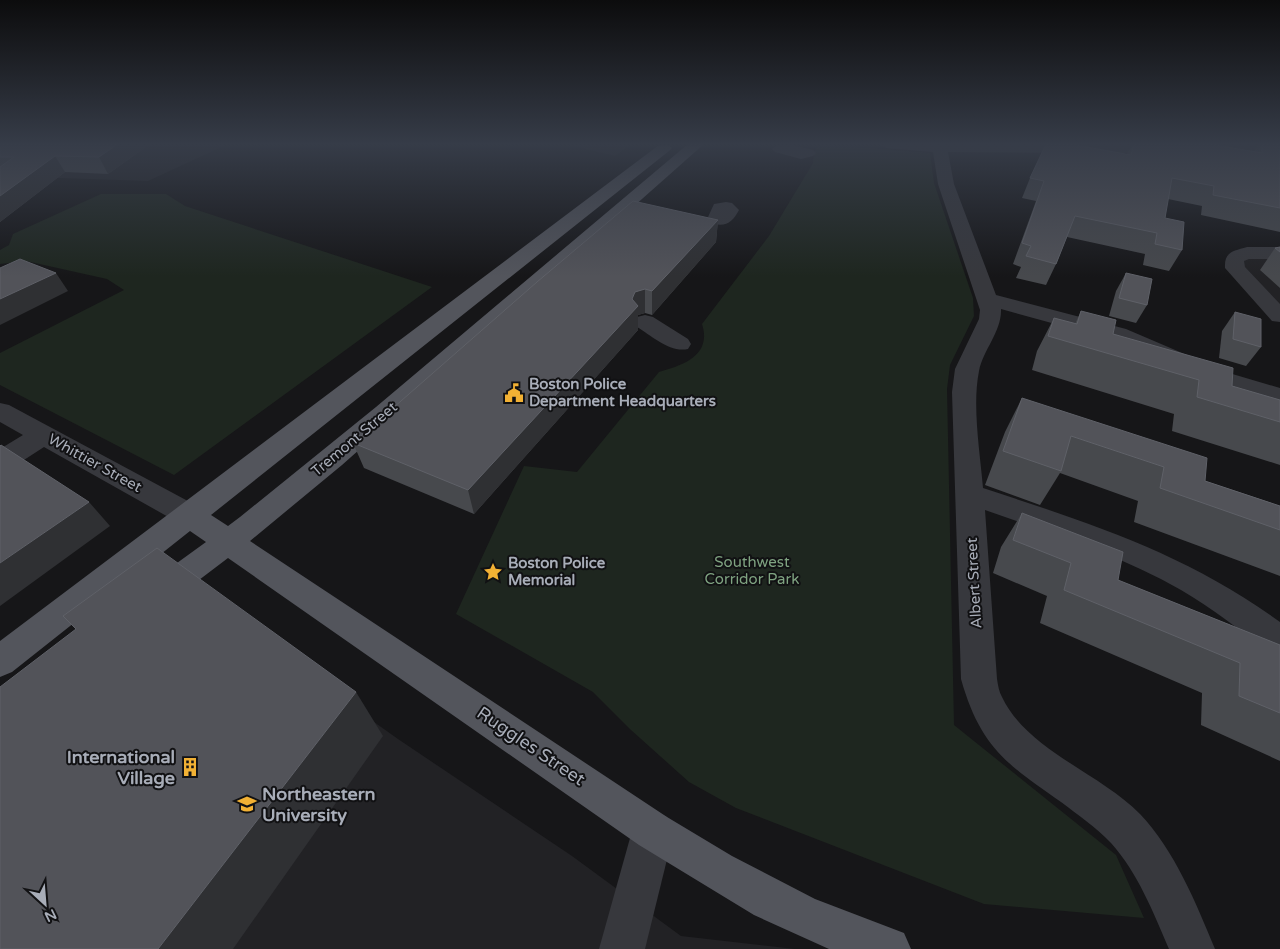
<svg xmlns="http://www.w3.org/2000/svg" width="1280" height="949" font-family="'Varela Round',sans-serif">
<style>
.built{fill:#222225}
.green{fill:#1e261f}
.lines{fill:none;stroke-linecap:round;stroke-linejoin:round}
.minor{fill:#37383d;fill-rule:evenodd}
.major{fill:#53555c;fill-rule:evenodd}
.wall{fill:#47494d}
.shaded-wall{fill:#2f3033}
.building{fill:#525359;stroke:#5f6168}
.labels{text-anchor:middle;stroke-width:4;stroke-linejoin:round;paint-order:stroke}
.poi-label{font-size:15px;font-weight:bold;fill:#a8adb8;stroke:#111113;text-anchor:start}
.street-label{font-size:15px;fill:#a8adb8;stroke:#111113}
.park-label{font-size:15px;fill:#7fa381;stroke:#111113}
.near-street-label{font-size:18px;fill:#a8adb8;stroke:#111113}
.near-poi-label{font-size:18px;font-weight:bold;fill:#a8adb8;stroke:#111113;text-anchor:end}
</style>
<rect width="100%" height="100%" fill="#161618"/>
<g class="built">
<path d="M0,144H228L148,181L0,176Z"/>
<path d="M566,144H631L615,156Z"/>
<path d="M1247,253H1280V316L1235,268Z"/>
<path d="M195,595L398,739L572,856L681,936L795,949H0Z"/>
</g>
<g class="green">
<path d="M820,144L930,153L934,183L973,298L974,316L950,365L947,389L954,725L1116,855L1144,918L984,904L736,808L689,782L631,730L593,692L456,614L524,466L577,472L659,372C684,365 712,355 702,324L769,236L813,163L814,152Z"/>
<path d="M101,194H166L185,206L432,287L174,475L0,385V353L124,290L107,279L26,261L0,264V250L9,245L13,234Z"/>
</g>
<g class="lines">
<g class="minor">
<path d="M789,144L813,150L816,153L813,156L801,159L775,152L772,149L775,146Z"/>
<path d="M879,144H1280V154L948,152L954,184L996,295L1126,329L1229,373L1280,388V404L1213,383L1110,339L1001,309C1002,331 983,350 979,371C972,406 980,452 983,488C1092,524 1185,553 1280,622V656L1268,652C1240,630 1212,608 1181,590C1120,555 1051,533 985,510L997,679C998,685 999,692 1002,697C1027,750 1100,773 1140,814C1175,851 1196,903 1215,949H1169C1153,912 1138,873 1111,843C1096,827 1078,815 1061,802C1006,764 980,746 961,679L952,392L955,369L979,319L980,310L938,184L933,152L886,148Z"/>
<path d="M726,202L732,203L739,210C733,221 727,227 714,224L708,217L714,204Z"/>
<path d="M1247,247H1280V259H1249L1244,261L1245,267L1280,304V322L1272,321L1225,268C1224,252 1233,251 1247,247Z"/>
<path d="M645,315L653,317L688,339L691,344L688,349C670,353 652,336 637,327L634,322L637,317Z"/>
<path d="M0,403L9,405L199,507L204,515L199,523L189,526L179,523L44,447L10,469L0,472V449L23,435L0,422Z"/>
<path d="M653,810L667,817L674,831L645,949H599L632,831L639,817Z"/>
</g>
<path class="major" d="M688,144H704L342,465L250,541L667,817L732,856L815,899L904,933L911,949H829L754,915L639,845L228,558L170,602L159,606L148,602L143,593L148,584L206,542L190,531L12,672L0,677V641L659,145H669L672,148L669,151L211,515L228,526L240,517L376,407Z"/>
</g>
<g class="wall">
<path d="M0,144H150L108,174L65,172L0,222Z"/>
<path d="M1132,144H1209L1254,151L1259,144H1280V232L1201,215L1202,206L1168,199L1165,218L1182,250L1169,271L1143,265L1145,254L1067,237L1056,264L1046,285L1016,278L1021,267L1013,264L1036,201L1022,198L1030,178L1127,154Z"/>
<path d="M718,220L716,242L652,315L645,313L638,315V330L474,514L364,468L353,443Z"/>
<path d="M1280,247V288L1260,270L1275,248Z"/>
<path d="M1126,273L1147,305L1136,323L1109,316L1116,291Z"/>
<path d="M1081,311L1113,334L1232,386L1280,400V465L1172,431L1174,414L1032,370L1037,351L1054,318L1075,324Z"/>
<path d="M1235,312L1261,347L1246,366L1219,358L1222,331Z"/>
<path d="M1022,398L1205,481L1280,506V576L1134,522L1138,501L1060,473L1040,505L985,485L1005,432Z"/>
<path d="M1022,513L1118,580L1280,645V761L1201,725L1202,693L1040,623L1047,596L993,573L1001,547Z"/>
</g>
<g class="shaded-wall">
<path d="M118,144H150L108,174L99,157Z"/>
<path d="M55,156L65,172L0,222V196Z"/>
<path d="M718,220L716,242L652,315V291Z"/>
<path d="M56,273L68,291L0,325V299Z"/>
<path d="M645,289V313L638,315V330L474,514L468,490L632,299L635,292Z"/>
<path d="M89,502L110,526L0,606V563Z"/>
<path d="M356,692L383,736L233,949H158Z"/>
</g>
<g class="building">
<path d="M0,144H118L99,157L55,156L0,196V167L14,157H0Z"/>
<path d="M1046,144H1070L1131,155L1134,144H1209L1262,153V144H1280V208L1213,195L1214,186L1172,178L1165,218L1184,222L1182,250L1155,244L1157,233L1075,216L1056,264L1026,256L1031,246L1022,243L1044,181L1030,178Z"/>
<path d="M633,201L718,220L652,291L645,289L635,292L632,299L638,306L468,490L353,443L537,282Z"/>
<path d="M1280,247V252L1275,248Z"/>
<path d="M20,259L56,273L0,299V268Z"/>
<path d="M1126,273L1152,279L1147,305L1119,298Z"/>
<path d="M1081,311L1116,320L1113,334L1233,368L1232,386L1280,400V422L1197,397L1199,380L1048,336L1054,318L1077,324Z"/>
<path d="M1235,312L1261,319V347L1233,339Z"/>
<path d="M1022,398L1207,458L1205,481L1280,506V530L1160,488L1164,467L1071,436L1061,471L1003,451Z"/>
<path d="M1,445L89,502L0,563V446Z"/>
<path d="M1022,513L1123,552L1118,580L1280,645V713L1239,696L1240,663L1064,590L1071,563L1013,540Z"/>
<path d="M157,548L356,692L158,949H0V687L76,629L63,616Z"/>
</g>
<linearGradient id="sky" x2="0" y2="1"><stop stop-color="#0c0c0d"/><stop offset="0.52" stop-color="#363c48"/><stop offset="1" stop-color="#363c48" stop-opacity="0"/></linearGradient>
<rect width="1280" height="277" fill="url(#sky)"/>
<defs>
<g id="civic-bare" transform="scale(1.5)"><path d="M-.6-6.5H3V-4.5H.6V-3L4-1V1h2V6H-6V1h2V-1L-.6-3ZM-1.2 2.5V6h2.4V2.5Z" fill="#f2b134" stroke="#111113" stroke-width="2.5" paint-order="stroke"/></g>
<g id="sight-bare" transform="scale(1.5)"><path d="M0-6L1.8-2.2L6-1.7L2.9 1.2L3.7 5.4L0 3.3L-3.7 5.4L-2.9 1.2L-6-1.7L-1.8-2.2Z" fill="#f2b134" stroke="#111113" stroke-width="2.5" paint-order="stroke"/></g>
<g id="building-bare" transform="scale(1.5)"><path d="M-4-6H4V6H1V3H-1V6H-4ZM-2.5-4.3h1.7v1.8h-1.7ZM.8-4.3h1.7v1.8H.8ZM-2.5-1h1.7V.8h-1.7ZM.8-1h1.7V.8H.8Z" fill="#f2b134" stroke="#111113" stroke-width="2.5" paint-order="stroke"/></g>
<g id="university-bare" transform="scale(1.5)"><path d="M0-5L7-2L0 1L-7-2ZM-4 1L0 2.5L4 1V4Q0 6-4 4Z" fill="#f2b134" stroke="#111113" stroke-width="2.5" paint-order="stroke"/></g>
</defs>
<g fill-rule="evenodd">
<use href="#civic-bare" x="514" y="393"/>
<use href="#sight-bare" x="493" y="572"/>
<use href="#building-bare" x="190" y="767"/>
<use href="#university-bare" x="247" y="804"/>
</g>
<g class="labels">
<g class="poi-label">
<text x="529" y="389">Boston Police<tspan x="529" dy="17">Department Headquarters</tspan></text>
<text x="508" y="568">Boston Police<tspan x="508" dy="17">Memorial</tspan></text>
</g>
<g class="street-label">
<text transform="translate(354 439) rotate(-40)" y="5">Tremont Street</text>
<text transform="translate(95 463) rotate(29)" y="5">Whittier Street</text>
<text transform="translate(974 583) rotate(-93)" y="5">Albert Street</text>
</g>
<g class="park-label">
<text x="752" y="567">Southwest<tspan x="752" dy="17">Corridor Park</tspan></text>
</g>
<g class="near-street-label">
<text transform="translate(531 746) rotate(34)" y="6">Ruggles Street</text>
</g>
<g class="near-poi-label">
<text x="175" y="763">International<tspan x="175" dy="21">Village</tspan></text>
<text x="262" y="800" text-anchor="start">Northeastern<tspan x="262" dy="21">University</tspan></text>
</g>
</g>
<g transform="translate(45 904) rotate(154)" stroke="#111113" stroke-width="4" paint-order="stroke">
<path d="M0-4L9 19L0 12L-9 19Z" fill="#a8adb8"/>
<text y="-8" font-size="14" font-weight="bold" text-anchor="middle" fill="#a8adb8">N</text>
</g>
</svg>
